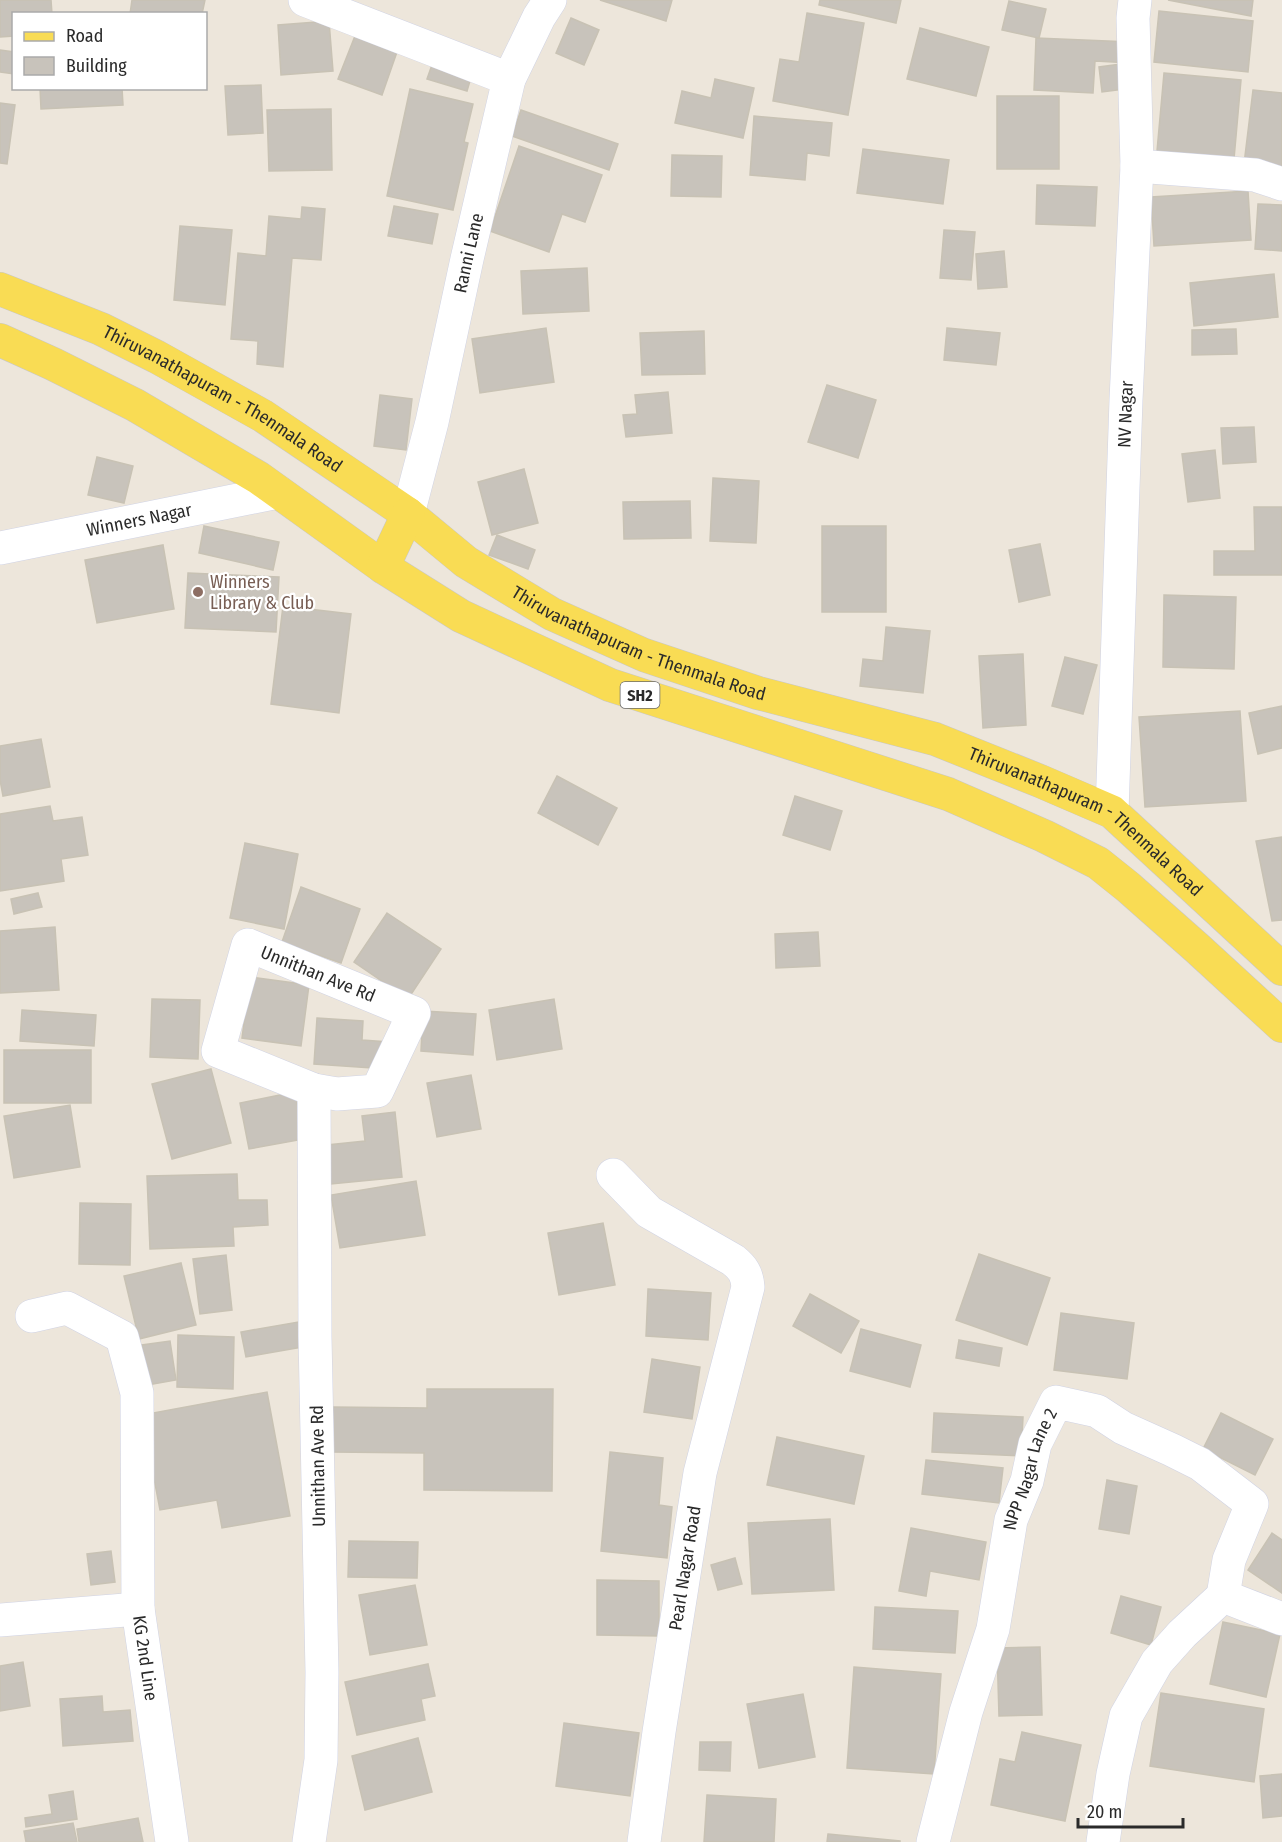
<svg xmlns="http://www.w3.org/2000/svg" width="1282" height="1842" font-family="'Fira Sans Condensed',sans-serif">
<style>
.building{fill:#c8c3bb;stroke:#c8c2b4;stroke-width:1.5}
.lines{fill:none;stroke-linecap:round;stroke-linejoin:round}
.street-casing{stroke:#d0d3e4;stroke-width:34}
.primary-casing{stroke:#c8c8c8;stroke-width:34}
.street{stroke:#fff;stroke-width:33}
.primary{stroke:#f9dc54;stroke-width:33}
.education-dot{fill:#8d6e63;stroke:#fff;stroke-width:2}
.labels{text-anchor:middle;stroke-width:4.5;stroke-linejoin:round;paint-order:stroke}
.shield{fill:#fff;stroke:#6a6a6a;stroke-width:1.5}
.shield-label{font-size:16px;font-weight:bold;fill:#2a2a2a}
.street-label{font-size:18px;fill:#2a2a2a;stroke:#fff}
.education-label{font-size:18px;fill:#785e54;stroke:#fff;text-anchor:start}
</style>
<rect width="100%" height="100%" fill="#ede6db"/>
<g class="building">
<path d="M0,0H51L52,14H14V36L0,37Z"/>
<path d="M132,0H205L202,14H130Z"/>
<path d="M600,0H672L666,21Z"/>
<path d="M820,0H901L896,23L819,5Z"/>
<path d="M1168,0H1253L1251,16Z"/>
<path d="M1009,1L1046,9L1039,38L1002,30Z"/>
<path d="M1159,11L1253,21L1248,72L1154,62Z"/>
<path d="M807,13L864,23L848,115L773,101L780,59L799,62Z"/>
<path d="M571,18L599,30L584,65L556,53Z"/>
<path d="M329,21L333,71L281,75L278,25Z"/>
<path d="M920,28L989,47L976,96L907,79Z"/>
<path d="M355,36L397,52L382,95L338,79Z"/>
<path d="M1036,38L1131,42L1130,63L1095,61L1093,93L1034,90Z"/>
<path d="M0,50L14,52V74L0,72Z"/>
<path d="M433,62L472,74L467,91L427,79Z"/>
<path d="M1128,63L1132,88L1102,92L1099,67Z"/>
<path d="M1164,73L1241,80L1234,159L1157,151Z"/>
<path d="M715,79L754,88L743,138L675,123L682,91L711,98Z"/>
<path d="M261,85L263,133L228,135L225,86Z"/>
<path d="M40,88H122L123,105L41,109Z"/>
<path d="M410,89L473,104L464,142L468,143L453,210L387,196Z"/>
<path d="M1253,90L1282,93V168L1244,164Z"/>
<rect x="997" y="96" width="62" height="73"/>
<path d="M0,103L15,105L7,164L0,163Z"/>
<path d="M331,109L332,170L269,171L267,110Z"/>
<path d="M521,110L618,144L609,170L512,136Z"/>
<path d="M754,116L832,123L829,156L807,153L805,180L750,175Z"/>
<path d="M519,146L602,175L585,222L562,214L549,252L490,231Z"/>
<path d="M863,149L949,160L943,204L857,193Z"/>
<path d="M672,155L722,156L721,197L671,196Z"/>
<path d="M1037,185L1097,187L1095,226L1036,224Z"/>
<path d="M1248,191L1251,240L1154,246L1151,197Z"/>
<path d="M1258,204L1282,205V251L1255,249Z"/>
<path d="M394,206L438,214L432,244L388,236Z"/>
<path d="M302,207L325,209L321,260L292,258L283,367L257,364L258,341L231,339L238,253L266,256L269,216L301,219Z"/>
<path d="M180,226L232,230L225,305L174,300Z"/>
<path d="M944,230L975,232L971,280L940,278Z"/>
<path d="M1004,251L1007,287L978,289L976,254Z"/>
<path d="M587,268L589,311L523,314L521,271Z"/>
<path d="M1274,274L1278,317L1194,326L1190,283Z"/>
<path d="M546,328L554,382L480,393L472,339Z"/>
<path d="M947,328L1000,333L996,365L944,360Z"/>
<path d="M1236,329L1237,354L1192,355V330Z"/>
<path d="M704,331L705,374L642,375L640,333Z"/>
<path d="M827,385L876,400L858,458L808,442Z"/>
<path d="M668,392L672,433L626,437L623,415L637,414L635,395Z"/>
<path d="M380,395L412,399L406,450L374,446Z"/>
<path d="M1254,427L1256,462L1223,464L1221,428Z"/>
<path d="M1215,450L1220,498L1188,502L1182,454Z"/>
<path d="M97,457L133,466L124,503L88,495Z"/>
<path d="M524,469L538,523L492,535L478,482Z"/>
<path d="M713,478L759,481L756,543L710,541Z"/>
<path d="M690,501L691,538L624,539L623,502Z"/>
<path d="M1254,507H1282V575H1214V551H1255Z"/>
<path d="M204,526L279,542L273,570L199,553Z"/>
<rect x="822" y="526" width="64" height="86"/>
<path d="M497,535L535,550L528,569L489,555Z"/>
<path d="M1040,544L1050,595L1019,602L1009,550Z"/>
<path d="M163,545L174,609L97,623L85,560Z"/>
<path d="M188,573L279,577L276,632L185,628Z"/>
<path d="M1164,595L1236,597L1234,669L1163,667Z"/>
<path d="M283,606L351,614L339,713L271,704Z"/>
<path d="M886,627L930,631L923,693L860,686L863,659L883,661Z"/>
<path d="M1023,654L1026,725L983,728L979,656Z"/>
<path d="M1065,657L1097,665L1083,714L1052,706Z"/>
<path d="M1282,706V748L1258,754L1249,713Z"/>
<path d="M1240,711L1246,801L1145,807L1139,717Z"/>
<path d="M41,739L50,787L3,796L0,780V746Z"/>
<path d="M557,776L617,808L598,845L538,813Z"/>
<path d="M795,796L842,811L830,850L783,835Z"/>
<path d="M50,806L53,821L82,817L88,855L61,859L64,881L0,891V814Z"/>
<path d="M1282,837V920L1272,921L1256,841Z"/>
<path d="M245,843L298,854L284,929L230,918Z"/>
<path d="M301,887L360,909L341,963L282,942Z"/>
<path d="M38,893L42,907L14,914L11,899Z"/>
<path d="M387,913L441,949L408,999L354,962Z"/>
<path d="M55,927L59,990L0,993V931Z"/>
<path d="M818,932L820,966L776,968L775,934Z"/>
<path d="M250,977L309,985L301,1046L242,1038Z"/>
<path d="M152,999L200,1000L198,1059L150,1057Z"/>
<path d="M554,999L562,1049L497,1060L489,1010Z"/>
<path d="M22,1010L96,1015L94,1046L20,1041Z"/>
<path d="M423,1011L476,1014L473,1055L421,1051Z"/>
<path d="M317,1018L363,1021L362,1040L389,1042L387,1069L314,1064Z"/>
<rect x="4" y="1050" width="87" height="53"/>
<path d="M211,1069L231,1143L172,1159L152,1084Z"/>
<path d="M471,1075L481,1129L437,1137L427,1083Z"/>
<path d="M295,1092L304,1139L249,1149L240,1103Z"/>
<path d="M70,1105L80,1167L14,1178L4,1116Z"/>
<path d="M395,1112L402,1177L331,1184L327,1145L365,1141L362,1116Z"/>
<path d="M237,1174L238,1200H267L268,1225L233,1227L234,1246L150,1249L147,1176Z"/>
<path d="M416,1181L425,1235L340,1248L331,1195Z"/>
<path d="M80,1203L131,1204L130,1265L79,1264Z"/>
<path d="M603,1223L615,1285L559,1295L548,1233Z"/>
<path d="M979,1254L1050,1278L1027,1345L956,1320Z"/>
<path d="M226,1255L232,1310L200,1314L193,1259Z"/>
<path d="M181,1263L196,1325L139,1339L124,1276Z"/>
<path d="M648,1289L711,1293L708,1340L646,1336Z"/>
<path d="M810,1294L859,1321L841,1353L793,1326Z"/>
<path d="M1061,1313L1134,1323L1127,1379L1054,1370Z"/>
<path d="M304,1321L309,1346L246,1357L241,1332Z"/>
<path d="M861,1329L921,1345L910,1387L850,1371Z"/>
<path d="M178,1335L234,1337L233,1389L177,1387Z"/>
<path d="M959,1340L1002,1348L999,1366L956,1358Z"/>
<path d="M170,1341L176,1380L148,1385L142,1345Z"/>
<path d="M652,1359L700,1367L692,1419L644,1412Z"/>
<path d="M427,1389H553L552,1491L424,1490V1453L332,1452L333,1407L427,1408Z"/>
<path d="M267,1392L290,1516L222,1528L217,1500L160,1510L142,1415Z"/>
<path d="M934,1413L1023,1417L1021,1456L932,1452Z"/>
<path d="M1221,1413L1273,1439L1255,1475L1203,1449Z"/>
<path d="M777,1437L864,1456L854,1504L767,1485Z"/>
<path d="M610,1452L663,1458L659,1505L672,1507L667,1558L601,1551Z"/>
<path d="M926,1460L1003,1468L999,1503L922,1494Z"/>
<path d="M1107,1480L1137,1486L1129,1534L1099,1529Z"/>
<path d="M830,1519L834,1590L752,1594L748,1523Z"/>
<path d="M911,1528L986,1542L979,1580L930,1571L926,1596L899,1591Z"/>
<path d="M1272,1533L1282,1540V1593L1248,1570Z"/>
<path d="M349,1541L418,1542L417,1578L348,1577Z"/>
<path d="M111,1551L115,1582L91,1585L87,1554Z"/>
<path d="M735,1558L742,1584L718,1590L711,1565Z"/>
<path d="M597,1580L659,1581V1636L597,1635Z"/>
<path d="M415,1585L427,1645L370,1655L359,1595Z"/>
<path d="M1121,1596L1161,1607L1151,1645L1111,1633Z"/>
<path d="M875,1607L958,1611L955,1653L873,1649Z"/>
<path d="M1223,1622L1280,1634L1266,1697L1210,1684Z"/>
<path d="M1040,1647L1042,1715L999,1716L997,1648Z"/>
<path d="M23,1662L30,1706L0,1711V1666Z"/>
<path d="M428,1664L435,1696L421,1699L425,1720L357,1735L345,1682Z"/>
<path d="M854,1667L941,1674L934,1774L847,1768Z"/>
<path d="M1161,1693L1264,1709L1254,1782L1150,1766Z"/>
<path d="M803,1694L815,1757L759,1768L747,1704Z"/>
<path d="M102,1696L103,1712L130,1710L133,1741L63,1746L60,1699Z"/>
<path d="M564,1723L639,1733L630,1796L556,1786Z"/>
<path d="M1022,1732L1081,1745L1065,1821L991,1805L1000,1759L1015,1762Z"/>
<path d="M418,1738L432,1792L365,1810L352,1756Z"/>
<path d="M700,1742H731L730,1771L699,1770Z"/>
<path d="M1282,1774V1816L1263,1818L1260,1776Z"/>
<path d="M73,1791L77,1819L26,1827L25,1818L52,1814L49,1795Z"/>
<path d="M707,1795L776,1799L774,1842H704Z"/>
<path d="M138,1818L143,1842H79L77,1829Z"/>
<path d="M73,1823L77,1842H26L24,1831Z"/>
<path d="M828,1834L900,1841V1842H827Z"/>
</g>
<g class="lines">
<g class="street-casing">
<g id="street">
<path d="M305,0L509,79"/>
<path d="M1137,166L1255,175L1282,184"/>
<path id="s1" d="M408,514L432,422L467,259L509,79L539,17L550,0"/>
<path id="s2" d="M0,548L278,492"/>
<path id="s3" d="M1112,812L1126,400L1137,166L1133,18L1135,0"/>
<path d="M248,945L414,1013L377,1091L337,1094L314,1090L218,1051Z"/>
<path d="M613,1175L649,1212L733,1260C743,1268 747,1274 748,1287L700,1473L659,1732L644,1842"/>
<path d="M32,1316L67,1308L122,1337L137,1393L138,1609"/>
<path d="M1223,1596L1282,1619"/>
<path id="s4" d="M0,1620L138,1609L172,1842"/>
<path d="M309,1842L321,1760L322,1672L315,1337L314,1090"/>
<path id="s5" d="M933,1842L966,1712L993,1629L1011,1520L1027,1481L1035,1444L1056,1402L1097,1411L1123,1428L1172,1450L1200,1464L1252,1504L1229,1560L1223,1596"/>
<path d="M1103,1842L1113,1774L1126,1716L1157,1662L1182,1634L1223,1596"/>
</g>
</g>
<g class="primary-casing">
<g id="primary">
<path id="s6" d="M0,289L101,329L157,357L263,416L408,514L466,562L552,614L644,655L758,693L935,739L1040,781L1112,812L1282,969"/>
<path d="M0,340L53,364L135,405L259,478L383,567L461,616L610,685L948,794L1044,836L1098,863L1128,887L1197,948L1282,1026"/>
<path d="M383,567L408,514"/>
</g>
</g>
<use href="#street" class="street"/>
<use href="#primary" class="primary"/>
</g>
<circle class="education-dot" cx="198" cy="592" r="6"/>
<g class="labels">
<rect class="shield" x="620.5" y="682" width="39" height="26" rx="4.5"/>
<g class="shield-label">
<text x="640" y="701">SH2</text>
</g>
<g class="street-label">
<text dy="6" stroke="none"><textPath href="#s1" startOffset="268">Ranni Lane</textPath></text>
<text dy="6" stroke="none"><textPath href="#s6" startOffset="249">Thiruvanathapuram - Thenmala Road</textPath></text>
<text dy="6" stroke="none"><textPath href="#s3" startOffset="398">NV Nagar</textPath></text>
<text dy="6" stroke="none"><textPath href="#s2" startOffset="142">Winners Nagar</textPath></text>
<text dy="6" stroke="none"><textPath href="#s6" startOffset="735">Thiruvanathapuram - Thenmala Road</textPath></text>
<text dy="6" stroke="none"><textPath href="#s6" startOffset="1221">Thiruvanathapuram - Thenmala Road</textPath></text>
<text transform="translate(318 974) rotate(22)" y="6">Unnithan Ave Rd</text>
<text transform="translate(318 1466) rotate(-91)" y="6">Unnithan Ave Rd</text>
<text dy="6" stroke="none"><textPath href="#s5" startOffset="386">NPP Nagar Lane 2</textPath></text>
<text transform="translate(685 1568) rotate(-81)" y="6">Pearl Nagar Road</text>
<text dy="6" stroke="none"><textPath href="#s4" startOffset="188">KG 2nd Line</textPath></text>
</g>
<g class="education-label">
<text x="210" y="588">Winners<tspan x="210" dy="21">Library &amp; Club</tspan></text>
</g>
</g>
<rect x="12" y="12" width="195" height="78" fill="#ffffff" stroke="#aaaaaa" stroke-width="1.5"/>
<rect x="24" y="32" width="30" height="9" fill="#f9dc54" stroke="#aaaaaa" stroke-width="1.5"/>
<text x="66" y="42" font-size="18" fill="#2a2a2a">Road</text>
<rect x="24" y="57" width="30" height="18" fill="#c8c3bb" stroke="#aaaaaa" stroke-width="1.5"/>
<text x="66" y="72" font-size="18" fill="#2a2a2a">Building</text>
<path d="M1078 1818v9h105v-9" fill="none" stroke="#2a2a2a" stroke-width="3"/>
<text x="1087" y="1818" font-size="18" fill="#2a2a2a" stroke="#ffffff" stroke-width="4.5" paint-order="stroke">20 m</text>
</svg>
